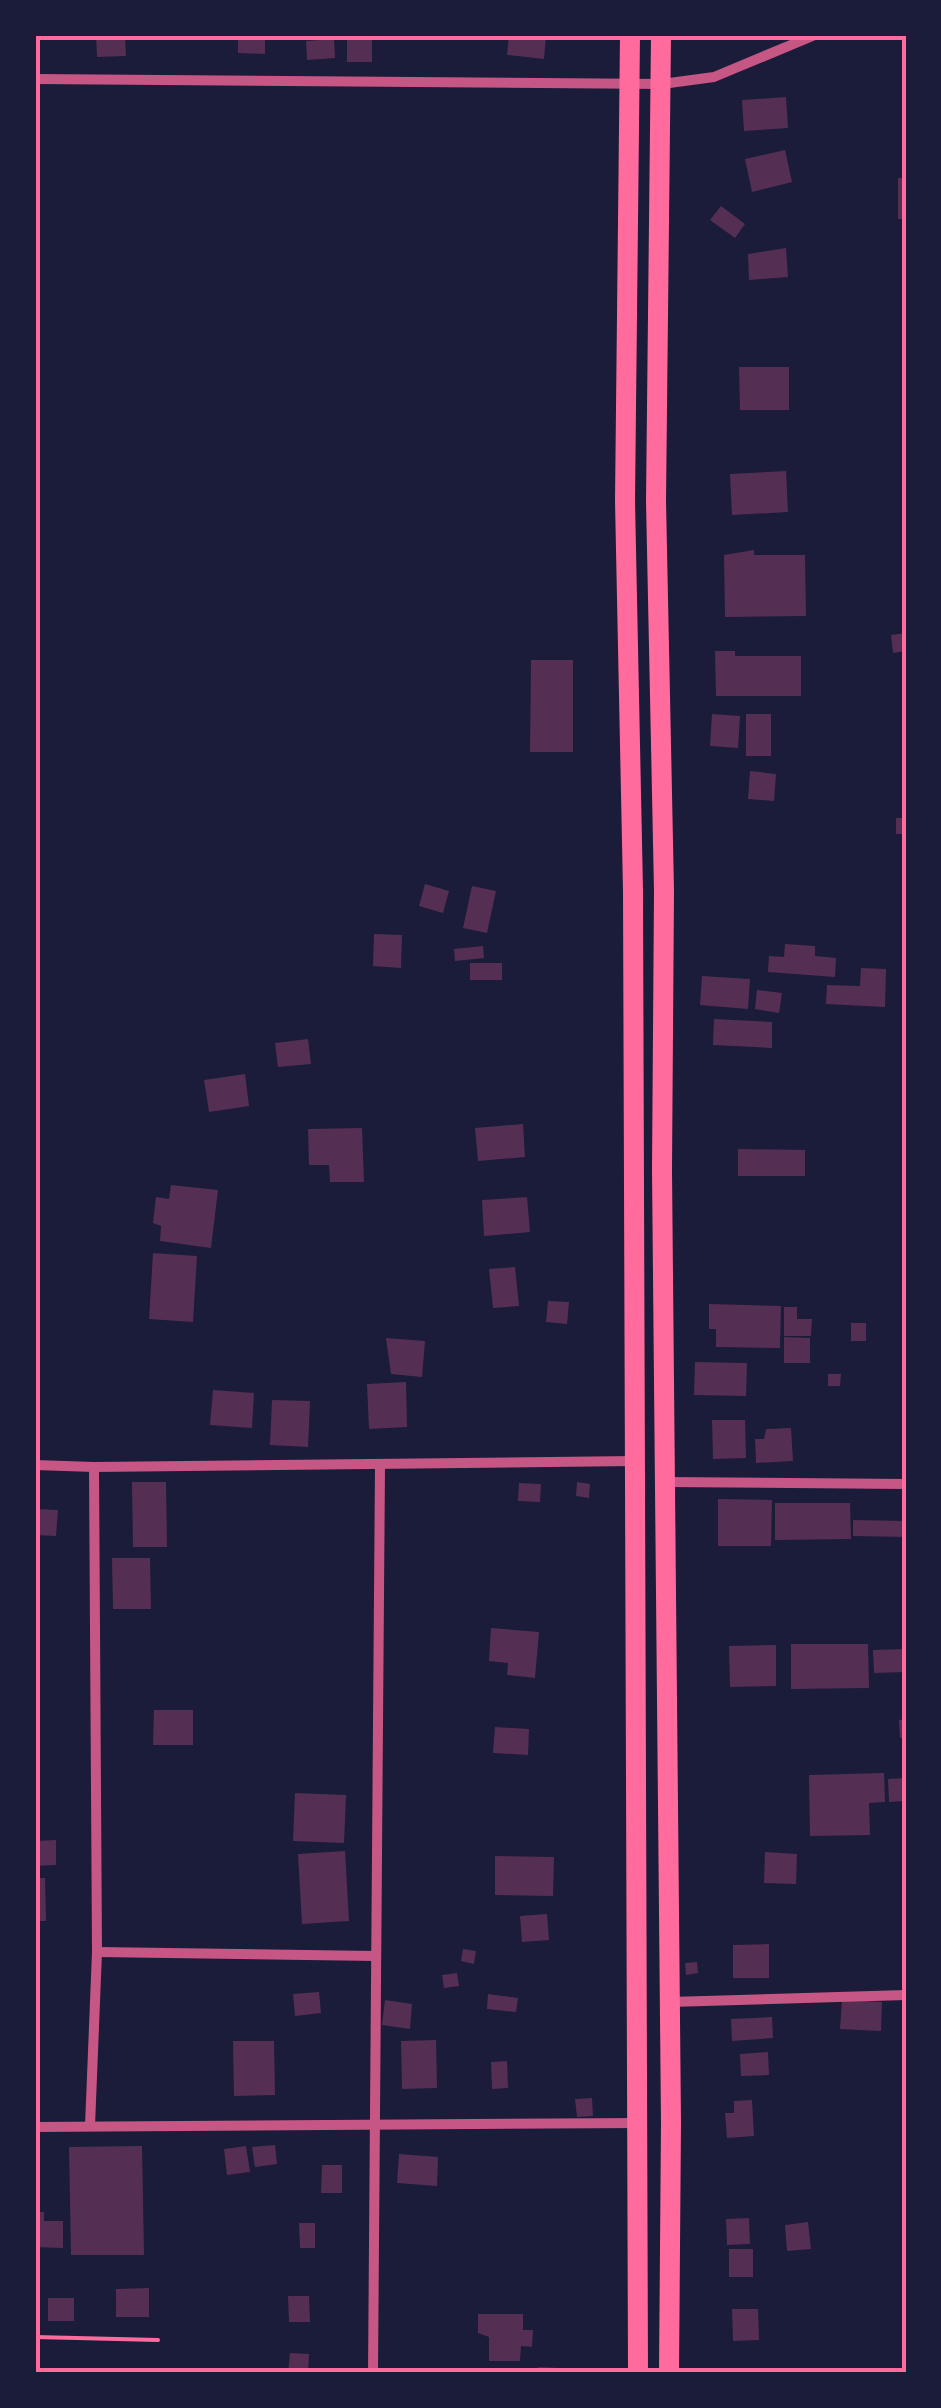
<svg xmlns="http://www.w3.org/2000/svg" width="941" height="2408" font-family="'Golos Text',sans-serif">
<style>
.building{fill:#542f53}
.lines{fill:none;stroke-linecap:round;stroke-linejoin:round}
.path{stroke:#ff6b9d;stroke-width:4}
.minor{stroke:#c65784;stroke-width:10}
.trunk{stroke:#ff6b9d;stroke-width:20}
.neatline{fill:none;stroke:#ff6b9d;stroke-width:4}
</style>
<rect width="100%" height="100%" fill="#1b1b3a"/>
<g class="building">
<path d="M96,35H125L126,56L97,57Z"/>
<path d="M238,35H265V54L238,53Z"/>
<rect x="347" y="35" width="25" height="27"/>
<path d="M509,35H546L544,59L507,55Z"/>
<path d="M334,39L335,58L307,60L306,41Z"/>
<path d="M786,97L788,128L744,131L742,100Z"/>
<path d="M785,150L792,182L752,192L745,159Z"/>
<rect x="898" y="178" width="8" height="41"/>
<path d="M721,206L745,224L735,238L710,220Z"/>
<path d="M786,248L788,277L749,280L748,254Z"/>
<path d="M739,367H789V410H740Z"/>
<path d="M786,471L788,512L732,515L730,474Z"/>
<path d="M754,550V555H805L806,616L725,617L724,555Z"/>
<path d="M906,633V651L893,653L891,635Z"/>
<path d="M715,651H735V656H801V696H716Z"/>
<path d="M531,660H573V752H530Z"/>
<path d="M712,714L740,716L738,748L710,746Z"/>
<rect x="746" y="714" width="25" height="42"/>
<path d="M750,771L776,774L774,801L748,799Z"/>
<rect x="896" y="818" width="10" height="16"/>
<path d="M425,884L449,891L443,913L419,906Z"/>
<path d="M472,886L496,891L487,933L463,928Z"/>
<path d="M374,934L402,935L401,968L373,966Z"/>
<path d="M785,944L815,946V956L836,958L835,977L768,972L769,956L784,957Z"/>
<path d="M483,946L484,958L455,961L454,949Z"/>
<rect x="470" y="963" width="32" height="17"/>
<path d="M861,968L886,969L885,1007L826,1004L827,985L860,986Z"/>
<path d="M702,976L750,979L748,1009L700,1005Z"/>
<path d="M757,990L782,993L779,1013L755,1009Z"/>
<path d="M714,1019L772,1022V1048L713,1045Z"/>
<path d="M308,1039L311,1064L278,1067L275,1043Z"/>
<path d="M245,1074L249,1106L209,1112L204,1080Z"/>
<path d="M523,1124L525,1157L478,1161L475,1128Z"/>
<path d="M362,1128L364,1182H330L329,1165H309L308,1129Z"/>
<path d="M738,1149L805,1150V1176H738Z"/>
<path d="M171,1185L218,1190L211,1248L160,1241L161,1226L153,1223L156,1197L169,1199Z"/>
<path d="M527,1197L530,1232L484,1236L482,1200Z"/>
<path d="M153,1253L197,1256L193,1322L149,1319Z"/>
<path d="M515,1267L519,1306L493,1308L489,1269Z"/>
<path d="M548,1301L569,1302L567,1324L546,1322Z"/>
<path d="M709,1304L781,1306L780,1348L716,1347V1329H709Z"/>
<path d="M784,1307H797V1319H812L811,1336H784Z"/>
<rect x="851" y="1323" width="15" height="18"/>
<path d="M784,1337L810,1338V1363H784Z"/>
<path d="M386,1338L425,1341L422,1377L391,1374Z"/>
<path d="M695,1362L747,1363L746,1396L694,1395Z"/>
<path d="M828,1374H841L840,1386H828Z"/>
<path d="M406,1382L407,1427L369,1429L367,1384Z"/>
<path d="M213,1390L254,1393L252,1428L210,1425Z"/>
<path d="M272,1400L310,1401L308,1447L270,1445Z"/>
<path d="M712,1420H745L746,1458L713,1459Z"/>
<path d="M791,1428L793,1461L756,1463L755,1439H764L766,1429Z"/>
<path d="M132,1482H166L167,1547H133Z"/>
<path d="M577,1482L590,1484L589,1498L576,1496Z"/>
<path d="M519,1483L541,1484L540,1502L518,1501Z"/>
<path d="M718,1499L772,1500L771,1546H718Z"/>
<path d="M775,1503H850L851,1539L775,1540Z"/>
<path d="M35,1509L58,1510L56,1536L35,1535Z"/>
<path d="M853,1520L906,1521V1537L853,1536Z"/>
<path d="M112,1558H150L151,1609H113Z"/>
<path d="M491,1628L539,1632L535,1678L507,1675L508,1663L489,1661Z"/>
<path d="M791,1644H868L869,1688L791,1689Z"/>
<path d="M776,1645V1686L730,1687L729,1646Z"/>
<path d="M906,1649V1672L874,1673L873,1650Z"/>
<path d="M154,1710H193V1745H153Z"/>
<path d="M906,1719V1738H900L899,1720Z"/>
<path d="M495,1727L529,1729L528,1755L493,1753Z"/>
<path d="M884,1773L885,1802L869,1803L870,1835L810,1836L809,1775Z"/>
<path d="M906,1778V1801L889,1802L888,1779Z"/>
<path d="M295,1793L346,1795L344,1843L293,1841Z"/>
<path d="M56,1840V1865L35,1866V1841Z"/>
<path d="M345,1851L349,1921L302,1924L298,1854Z"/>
<path d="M765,1852L797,1854L796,1884L764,1883Z"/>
<path d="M495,1856L554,1857L553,1896L495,1895Z"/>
<path d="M35,1878H45L46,1921H35Z"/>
<path d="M547,1914L549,1940L522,1942L520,1916Z"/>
<path d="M769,1944V1978H733V1945Z"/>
<path d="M463,1949L476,1951L474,1964L461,1961Z"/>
<path d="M697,1962L698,1973L686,1975L685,1963Z"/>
<path d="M457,1973L459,1986L444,1988L442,1975Z"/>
<path d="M319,1992L321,2013L295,2016L293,1994Z"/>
<path d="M488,1994L518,1998L516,2012L487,2009Z"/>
<path d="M385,2000L412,2004L410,2029L382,2025Z"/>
<path d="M842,2000L882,2002L881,2031L840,2029Z"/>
<path d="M772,2017L773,2038L732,2041L731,2019Z"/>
<path d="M436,2040L437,2088L402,2089L401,2041Z"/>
<path d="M233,2041H274L275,2095L234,2096Z"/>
<path d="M768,2052L769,2075L741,2076L740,2054Z"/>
<path d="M507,2061L508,2088L492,2089L491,2062Z"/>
<path d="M592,2098L593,2116L577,2117L575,2099Z"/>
<path d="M752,2100L754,2136L727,2138L725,2113H734V2101Z"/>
<path d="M275,2145L277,2164L255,2167L252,2147Z"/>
<path d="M142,2146L144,2255H71L69,2147Z"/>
<path d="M246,2146L250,2172L227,2175L224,2149Z"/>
<path d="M399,2154L438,2157L437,2186L397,2183Z"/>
<path d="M322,2165H342V2193H321Z"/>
<path d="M35,2212H44V2221H63V2248L35,2247Z"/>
<path d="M749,2218L750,2244L727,2245L726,2219Z"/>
<path d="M808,2222L811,2249L787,2251L785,2225Z"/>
<path d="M299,2223H315V2248H300Z"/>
<rect x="729" y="2249" width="24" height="28"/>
<path d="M149,2288V2317H116V2289Z"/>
<path d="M288,2296H309L310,2322H289Z"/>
<rect x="48" y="2298" width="26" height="23"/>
<path d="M732,2309H758L759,2340L733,2341Z"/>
<path d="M478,2314H523V2330H533L532,2347L521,2346L520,2361H489V2337L478,2333Z"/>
<path d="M290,2353L309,2354L308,2373H288Z"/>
<path d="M538,2367L560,2368L561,2373H540Z"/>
<rect x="436" y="2369" width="31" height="4"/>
</g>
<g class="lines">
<path class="path" d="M35,2337L158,2340"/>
<g class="minor">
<path d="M35,79L662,84L714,77L815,35"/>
<path d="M35,1465L94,1467L634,1461"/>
<path d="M665,1482L906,1484"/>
<path d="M97,1952L376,1956"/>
<path d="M670,2002L906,1995"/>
<path d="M90,2126L97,1952L94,1467"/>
<path d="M35,2127L639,2123"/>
<path d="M373,2373L380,1465"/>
</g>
<g class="trunk">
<path d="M630,35L625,501L633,891L638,2373"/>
<path d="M661,35L656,501L664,891L662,1170L671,2123L669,2373"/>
</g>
</g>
<rect width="941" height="2408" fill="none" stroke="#1b1b3a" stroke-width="75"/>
<rect x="38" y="38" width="866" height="2332" class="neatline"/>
</svg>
